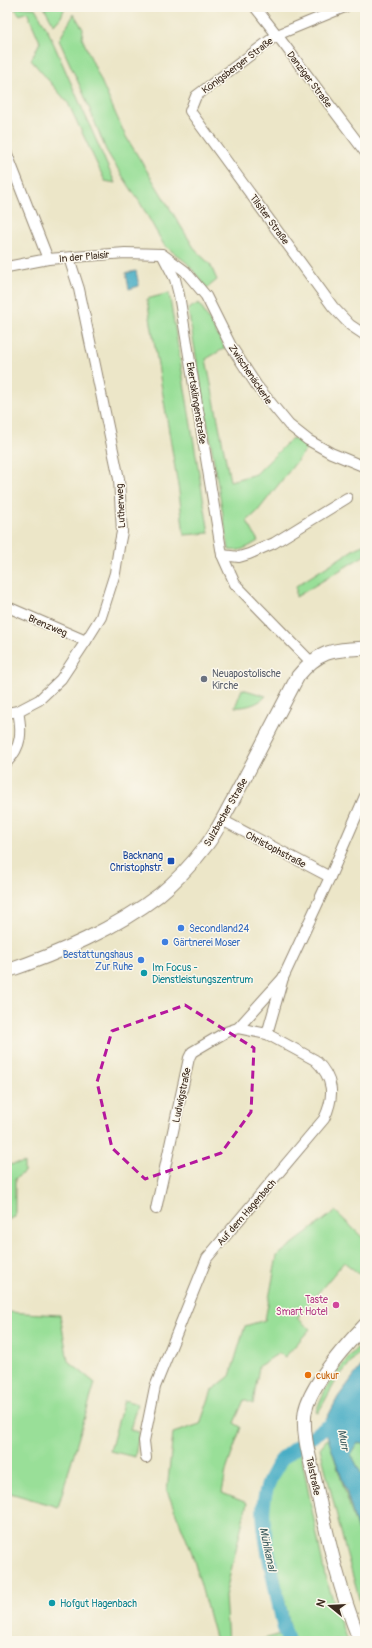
<svg xmlns="http://www.w3.org/2000/svg" width="372" height="1648" font-family="Pangolin,sans-serif">
<style>
.green{fill:#99df98;stroke:#6a845b}
.water{fill:#44acc4;stroke:#406b71}
.lines{fill:none;stroke-linecap:round;stroke-linejoin:round}
.canal{stroke:#44acc4;stroke-width:14}
.minor-casing{stroke:#948873;stroke-width:12}
.tertiary-casing{stroke:#948873;stroke-width:15}
.minor{stroke:#fff;stroke-width:10}
.tertiary{stroke:#fff;stroke-width:13}
.marked{fill:none;stroke:#b5179e;stroke-width:3;stroke-dasharray:8 5;stroke-linejoin:round}
.worship-dot{fill:#6b7280;stroke:#fbf7ec;stroke-width:1.5}
.transit-dot{fill:#1a4fb4;stroke:#fbf7ec;stroke-width:1.5}
.shop-dot{fill:#3f7fe0;stroke:#fbf7ec;stroke-width:1.5}
.culture-dot{fill:#0f9aa8;stroke:#fbf7ec;stroke-width:1.5}
.hotel-dot{fill:#d1479c;stroke:#fbf7ec;stroke-width:1.5}
.food-dot{fill:#e8710a;stroke:#fbf7ec;stroke-width:1.5}
.labels{text-anchor:middle;stroke-width:3;stroke-linejoin:round;paint-order:stroke}
.street-label{font-size:10px;fill:#3b2a1e;stroke:#fbf7ec}
.worship-label{font-size:10px;fill:#5b616d;stroke:#fbf7ec;text-anchor:start}
.transit-label{font-size:10px;fill:#164399;stroke:#fbf7ec;text-anchor:end}
.shop-label{font-size:10px;fill:#366cbe;stroke:#fbf7ec;text-anchor:start}
.culture-label{font-size:10px;fill:#0d838f;stroke:#fbf7ec;text-anchor:start}
.hotel-label{font-size:10px;fill:#b23c85;stroke:#fbf7ec;text-anchor:end}
.food-label{font-size:10px;fill:#c56008;stroke:#fbf7ec;text-anchor:start}
.water-label{font-size:11px;font-style:italic;fill:#3f5e60;stroke:#fbf7ec}
</style>
<rect width="100%" height="100%" fill="#fbf7ec"/>
<filter id="ink" filterUnits="userSpaceOnUse"><feTurbulence type="fractalNoise" baseFrequency=".025" numOctaves="2"/><feDisplacementMap in="SourceGraphic" scale="8" xChannelSelector="R" yChannelSelector="G"/><feConvolveMatrix kernelMatrix="1 2 1 2 8 2 1 2 1" color-interpolation-filters="sRGB"/></filter>
<filter id="wash" filterUnits="userSpaceOnUse"><feTurbulence type="fractalNoise" baseFrequency=".012" numOctaves="4" result="noise"/><feDisplacementMap in="SourceGraphic" scale="16" xChannelSelector="R" yChannelSelector="G"/><feGaussianBlur stdDeviation="0.9" result="paint"/><feColorMatrix in="noise" values="0 0 0 0 0 0 0 0 0 0 0 0 0 0 0 0 0 1.4 0 .05"/><feComposite in="paint" operator="in"/></filter>
<g filter="url(#wash)">
<rect width="100%" height="100%" fill="#ece6c8"/>
<g class="green">
<path d="M13,7L35,8L48,31L115,183L105,181L68,103L31,60L40,42L27,12L20,15Z"/>
<path d="M44,7H65L61,17L54,25Z"/>
<path d="M74,14L83,29L82,38L125,135L196,251L210,264L217,280L207,288L187,263L164,245L139,201L112,160L106,150L84,95L59,40Z"/>
<path d="M169,293L209,533L184,535L179,492L147,299Z"/>
<path d="M199,303L225,348L206,359L230,481L256,474L292,438L308,447L257,512L247,521L258,541C248,547 241,552 229,550L188,309Z"/>
<path d="M365,544V555L296,597V586L356,548Z"/>
<path d="M242,689L266,696C259,704 245,708 235,707Z"/>
<path d="M24,1163V1172L15,1179V1217L7,1220V1165Z"/>
<path d="M335,1211L365,1240V1275L363,1277L344,1262L297,1318L310,1329L285,1357L279,1353L259,1366L253,1404L244,1400L234,1423L241,1427L226,1471L222,1493L247,1503L225,1596L228,1641H216L192,1553L167,1491L173,1433L200,1424L212,1390L230,1376L245,1326L265,1320L277,1256Z"/>
<path d="M7,1312L60,1315L68,1361L95,1383L58,1507L7,1492Z"/>
<path d="M365,1339V1345L337,1379L318,1413L316,1412C325,1383 345,1361 365,1339Z"/>
<path d="M124,1400L137,1404L130,1430L139,1432L135,1457L110,1451Z"/>
<path d="M328,1438L365,1554V1620L345,1548L320,1448Z"/>
<path d="M358,1442L365,1445V1481L351,1454Z"/>
<path d="M300,1449L325,1576L347,1641H257L291,1631L266,1512L268,1498L281,1466Z"/>
</g>
<g class="water">
<path d="M136,271L139,286L129,289L126,273Z"/>
<path d="M365,1361V1445L358,1442L351,1454L365,1481V1555L346,1490L326,1433V1420L338,1397Z"/>
</g>
<g class="lines">
<path class="canal" d="M288,1641L283,1625C279,1604 274,1583 270,1562C263,1525 256,1497 279,1463C288,1450 326,1428 341,1418"/>
</g>
</g>
<g filter="url(#ink)">
<g class="lines">
<g class="minor-casing">
<g id="minor">
<path d="M255,7L277,35L365,152"/>
<path d="M345,7L277,35L196,96L190,111L333,307L350,325L365,335"/>
<path d="M7,154L48,259"/>
<path d="M163,256L175,279L179,295L222,555L235,584L311,662"/>
<path d="M7,267L48,259L125,253L162,254L185,271L206,296L231,346L257,386L289,425L308,440L331,453L365,467"/>
<path d="M222,555L239,557L249,554L274,543L347,498"/>
<path d="M10,608L86,641"/>
<path d="M7,713L18,711L39,700L61,679L86,641L101,617L115,573L119,547L122,532L119,479L79,289L69,258"/>
<path d="M7,762C22,746 22,732 18,711"/>
<path d="M222,820L330,877"/>
<path d="M267,1034L283,978L330,877L365,796"/>
<path d="M156,1209L189,1058L192,1052L226,1032L238,1028L283,978"/>
<path d="M146,1458L144,1441L155,1387L207,1258L324,1119C335,1096 334,1078 315,1060L267,1034L238,1028"/>
</g>
</g>
<g class="tertiary-casing">
<g id="tertiary">
<path d="M7,971C58,954 116,928 159,895C175,882 192,864 205,847C216,834 224,816 233,800C255,759 276,718 298,676C319,650 333,650 365,648"/>
<path d="M360,1641C339,1590 327,1535 315,1481C310,1459 302,1434 305,1412C310,1385 346,1345 365,1325"/>
</g>
</g>
<use href="#minor" class="minor"/>
<use href="#tertiary" class="tertiary"/>
</g>
</g>
<path class="marked" d="M185,1005L254,1048L251,1112L221,1153L145,1179L112,1148L97,1082L112,1031Z"/>
<circle class="worship-dot" cx="204" cy="679" r="4"/>
<rect class="transit-dot" x="167" y="857" width="8" height="8" rx="2"/>
<g class="shop-dot">
<circle cx="181" cy="928" r="4"/>
<circle cx="165" cy="942" r="4"/>
<circle cx="141" cy="960" r="4"/>
</g>
<g class="culture-dot">
<circle cx="144" cy="973" r="4"/>
<circle cx="52" cy="1603" r="4"/>
</g>
<circle class="hotel-dot" cx="336" cy="1305" r="4"/>
<circle class="food-dot" cx="308" cy="1375" r="4"/>
<g class="labels">
<g class="street-label">
<text transform="translate(237 65) rotate(-37)" y="4">Königsberger Straße</text>
<text transform="translate(310 79) rotate(53)" y="4">Danziger Straße</text>
<text transform="translate(270 219) rotate(54)" y="4">Tilsiter Straße</text>
<text transform="translate(84 256) rotate(-5)" y="4">In der Plaisir</text>
<text transform="translate(251 374) rotate(56)" y="4">Zwischenäckerle</text>
<text transform="translate(197 403) rotate(81)" y="4">Ekertsklingenstraße</text>
<text transform="translate(120 506) rotate(-93)" y="4">Lutherweg</text>
<text transform="translate(48 625) rotate(23)" y="4">Brenzweg</text>
<text transform="translate(225 812) rotate(-60)" y="4">Sulzbacher Straße</text>
<text transform="translate(276 849) rotate(28)" y="4">Christophstraße</text>
<text transform="translate(181 1095) rotate(-78)" y="4">Ludwigstraße</text>
<text transform="translate(246 1212) rotate(-49)" y="4">Auf dem Hagenbach</text>
<text transform="translate(314 1476) rotate(78)" y="4">Talstraße</text>
</g>
<g class="worship-label">
<text x="212" y="677">Neuapostolische<tspan x="212" dy="12">Kirche</tspan></text>
</g>
<g class="transit-label">
<text x="163" y="859">Backnang<tspan x="163" dy="12">Christophstr.</tspan></text>
</g>
<g class="shop-label">
<text x="189" y="932">Secondland24</text>
<text x="173" y="946">Gärtnerei Moser</text>
<text x="133" y="958" text-anchor="end">Bestattungshaus<tspan x="133" dy="12">Zur Ruhe</tspan></text>
</g>
<g class="culture-label">
<text x="152" y="971">Im Focus -<tspan x="152" dy="12">Dienstleistungszentrum</tspan></text>
<text x="60" y="1607">Hofgut Hagenbach</text>
</g>
<g class="hotel-label">
<text x="328" y="1303">Taste<tspan x="328" dy="12">Smart Hotel</tspan></text>
</g>
<g class="food-label">
<text x="316" y="1379">cukur</text>
</g>
<g class="water-label">
<text transform="translate(344 1440) rotate(79)" y="4">Murr</text>
<text transform="translate(268 1549) rotate(78)" y="4">Mühlkanal</text>
</g>
</g>
<rect width="372" height="1648" fill="none" stroke="#fbf7ec" stroke-width="24"/>
<g transform="translate(330 1606) rotate(288)" stroke="#fbf7ec" stroke-width="3" paint-order="stroke">
<path d="M0-3L7 15L0 10L-7 15Z" fill="#3b2a1e"/>
<text y="-6" font-size="11" font-weight="bold" text-anchor="middle" fill="#3b2a1e">N</text>
</g>
</svg>
